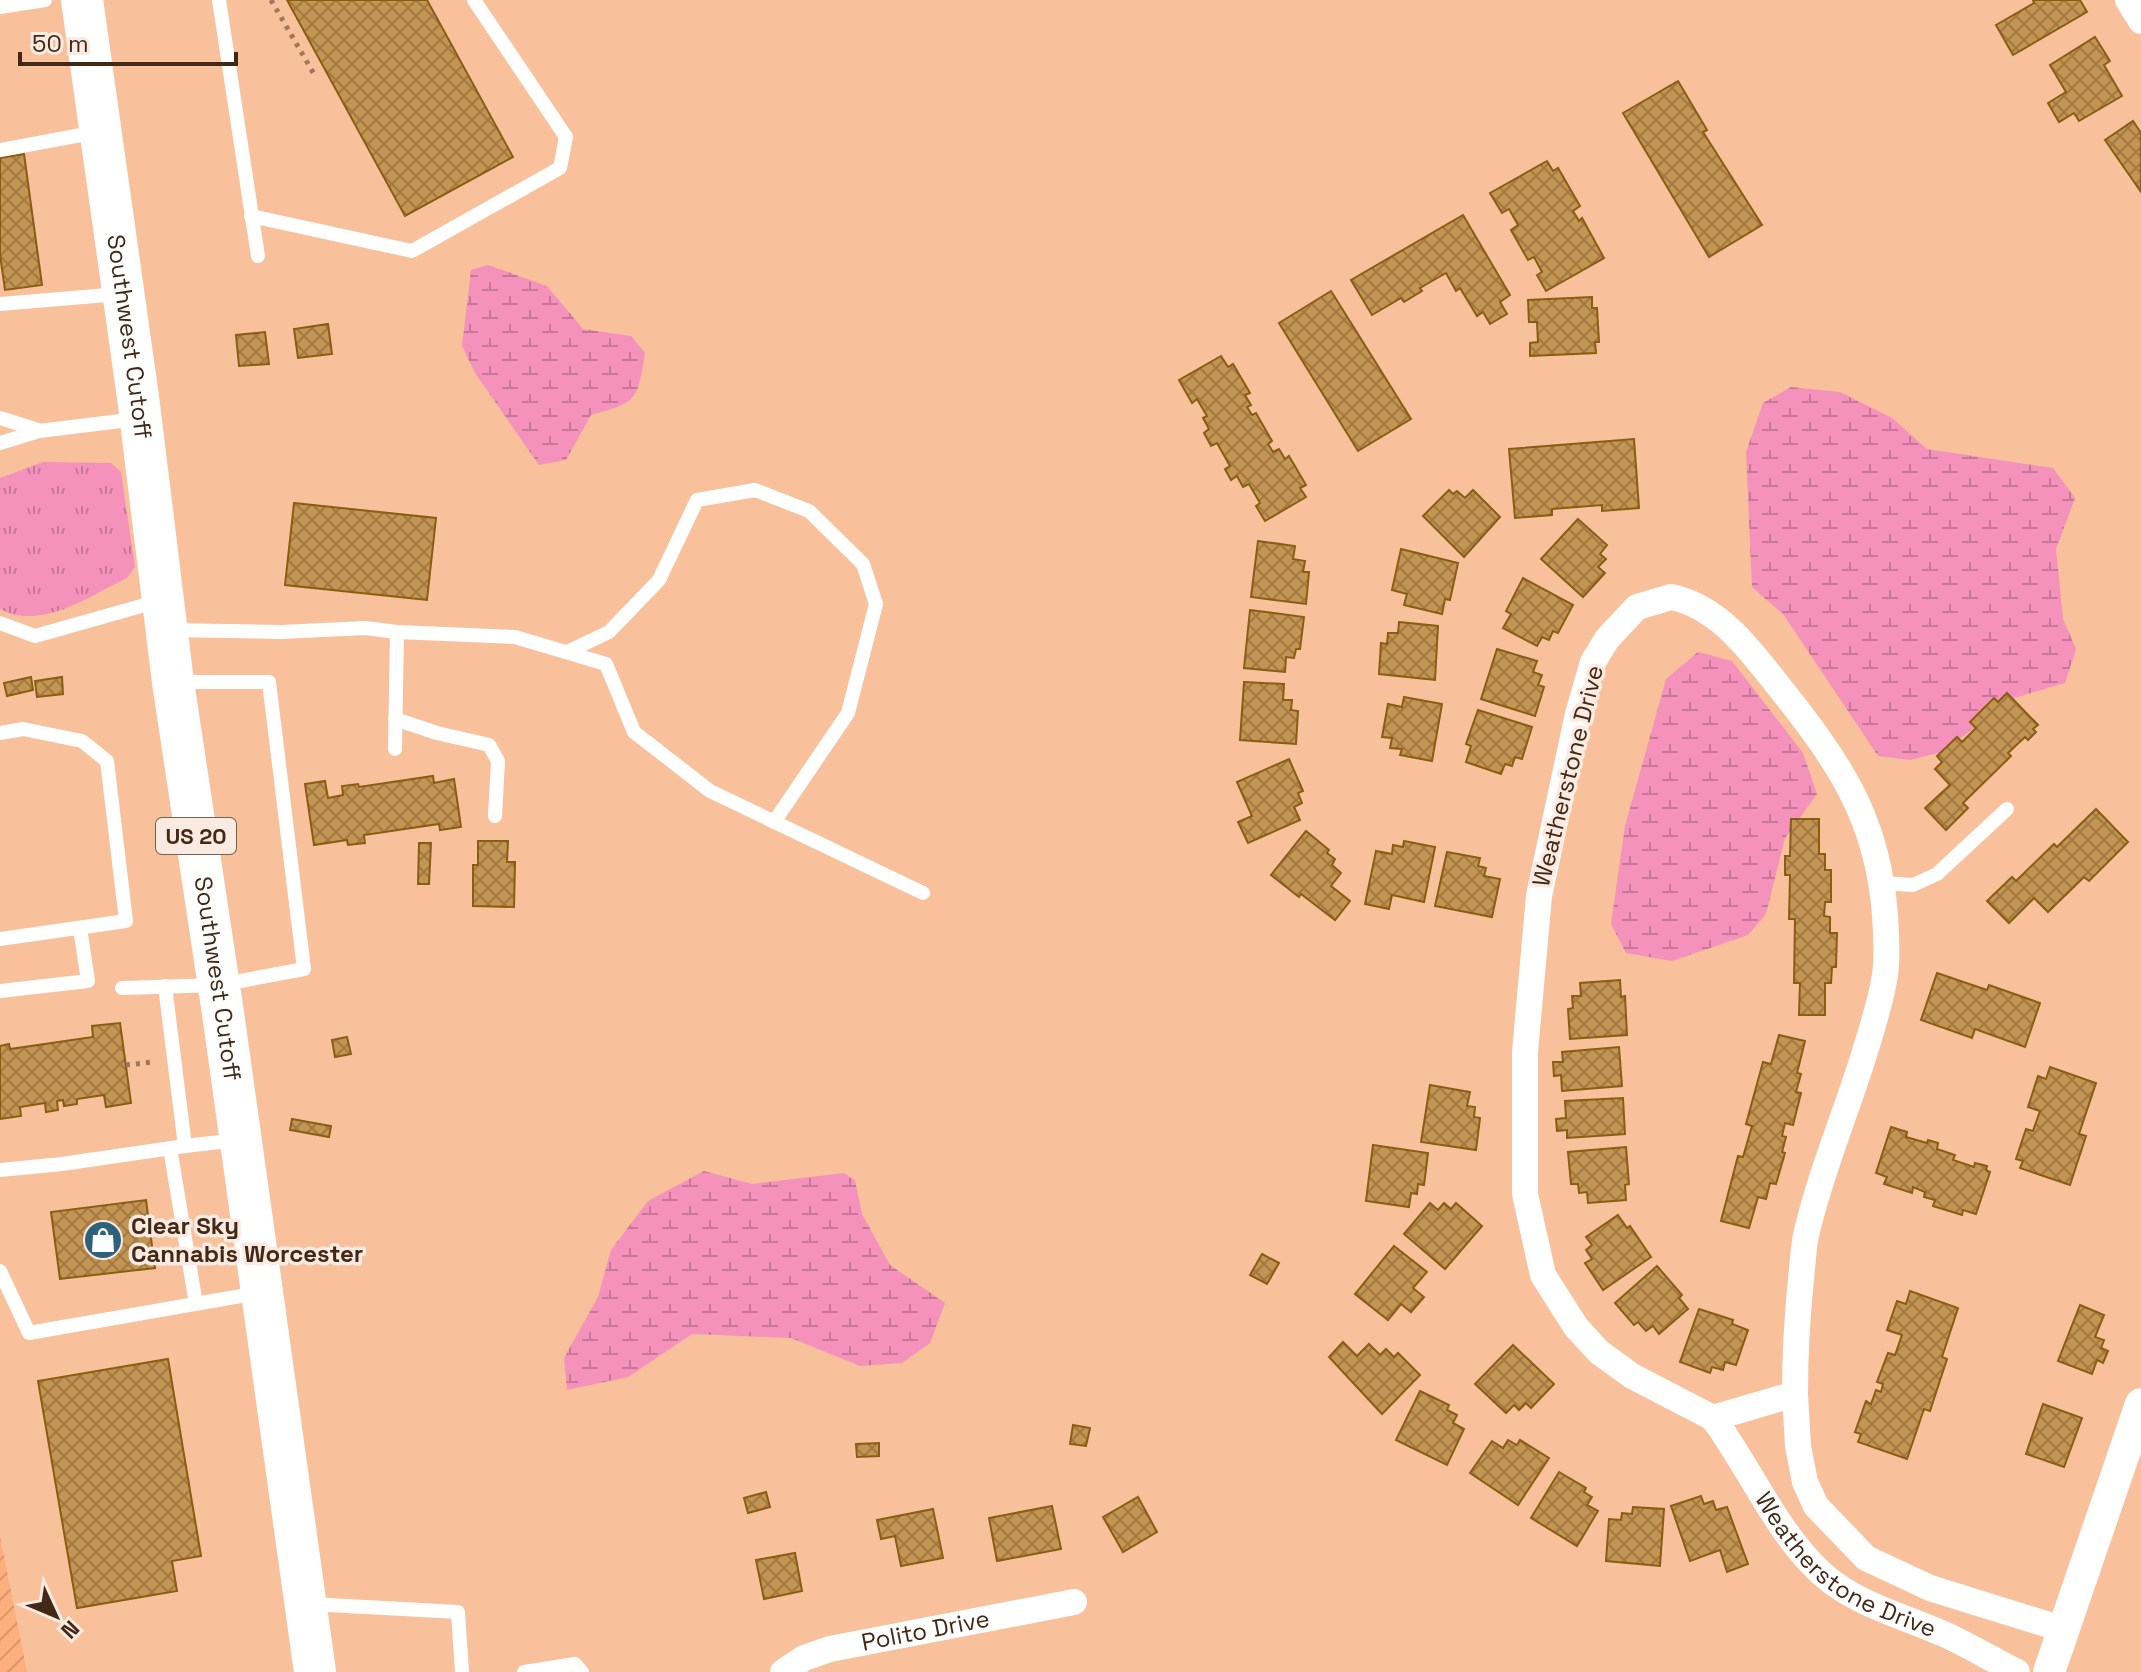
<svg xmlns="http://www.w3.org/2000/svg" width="2141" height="1672" font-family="'Space Grotesk',sans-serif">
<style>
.industrial{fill:url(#industrial-furrows)}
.grass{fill:url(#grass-tufts)}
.wetland{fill:url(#wetland-marsh)}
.building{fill:url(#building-cross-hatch);stroke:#895d12;stroke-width:2}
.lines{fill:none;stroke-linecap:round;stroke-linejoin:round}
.path{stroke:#a1775b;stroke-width:5;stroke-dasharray:4 6;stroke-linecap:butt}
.service{stroke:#fff;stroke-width:14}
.minor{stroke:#fff;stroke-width:26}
.tertiary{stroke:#fff;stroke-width:32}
.primary{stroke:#fff;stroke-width:42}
.labels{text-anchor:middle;stroke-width:7;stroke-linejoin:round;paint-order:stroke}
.shield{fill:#faebe2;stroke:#7a6252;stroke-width:2}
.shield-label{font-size:22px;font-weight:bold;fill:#432815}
.street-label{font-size:24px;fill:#432815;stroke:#faebe2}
.poi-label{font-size:24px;font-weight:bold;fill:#432815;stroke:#faebe2;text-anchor:start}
</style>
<defs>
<pattern id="industrial-furrows" width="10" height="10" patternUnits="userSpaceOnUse" patternTransform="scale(2)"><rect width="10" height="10" fill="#fdb07d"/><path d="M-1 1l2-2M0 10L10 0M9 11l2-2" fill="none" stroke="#da976b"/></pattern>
<pattern id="grass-tufts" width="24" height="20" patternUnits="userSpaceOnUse" patternTransform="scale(2)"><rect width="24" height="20" fill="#f492bb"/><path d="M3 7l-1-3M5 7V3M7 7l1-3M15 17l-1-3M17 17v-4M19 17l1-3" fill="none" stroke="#c77797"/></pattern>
<pattern id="wetland-marsh" width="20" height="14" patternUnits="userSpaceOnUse" patternTransform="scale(2)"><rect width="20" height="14" fill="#f492bb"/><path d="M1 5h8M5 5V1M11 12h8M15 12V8" fill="none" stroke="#c77797"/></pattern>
<pattern id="building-cross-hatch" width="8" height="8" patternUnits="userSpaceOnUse" patternTransform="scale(2)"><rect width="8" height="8" fill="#c49552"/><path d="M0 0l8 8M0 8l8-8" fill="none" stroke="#a17a43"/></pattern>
</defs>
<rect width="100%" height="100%" fill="#f8c09b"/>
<path class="industrial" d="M0,1536L27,1672H0Z"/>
<path class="grass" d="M43,462L111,463L121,472L135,567L127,578C89,596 42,631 0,609V478Z"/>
<g class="wetland">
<path d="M488,265L547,286L583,329L631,336L645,353C637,401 638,402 591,415L566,460L539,465L475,373L462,346L471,270Z"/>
<path d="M1791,387L1840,392L1892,418L1927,449L2053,468L2075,498L2056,549L2063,619L2076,649L2065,683L2014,698L1942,752L1910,760L1878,756L1783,614L1752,587L1746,452L1763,403Z"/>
<path d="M1698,652L1732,661L1803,753L1817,794L1785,838L1766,914L1748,935L1672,961L1626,953L1611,924L1625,826L1666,679Z"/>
<path d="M704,1171L752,1184L844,1173L855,1180L862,1214L890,1265L945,1303L930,1343L902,1363L860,1366L791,1338L692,1334L628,1377L567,1390L564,1358L598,1297L611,1250L648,1201Z"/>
</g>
<g class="building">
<path d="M287,0H427L513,157L405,216Z"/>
<path d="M2033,0H2080L2087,12L2013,55L1996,25L2034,3Z"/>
<path d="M2095,37L2110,61L2104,65L2122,96L2079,121L2074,113L2059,122L2048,103L2066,92L2050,65Z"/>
<path d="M1678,81L1707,130L1703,132L1762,225L1709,257L1623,113Z"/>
<path d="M2133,121L2141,133V192L2105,140Z"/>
<path d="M24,154L42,285L5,290L0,255V158Z"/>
<path d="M1547,161L1553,171L1558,168L1580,206L1573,211L1579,221L1582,218L1604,258L1546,291L1537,275L1542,272L1534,257L1528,260L1511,230L1518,225L1509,209L1502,213L1490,193Z"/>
<path d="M1463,215L1510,295L1500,302L1507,314L1490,324L1483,312L1477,316L1460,288L1456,291L1446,273L1420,288L1422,291L1404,302L1401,298L1372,315L1351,280Z"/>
<path d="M1331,291L1411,419L1358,451L1279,323Z"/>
<path d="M1592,297V308H1597L1599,342H1595L1596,353L1530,356V343L1538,342L1537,322H1529L1528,300Z"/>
<path d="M328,324L332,354L298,358L294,329Z"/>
<path d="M265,332L269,364L239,366L236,335Z"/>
<path d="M1221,356L1228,367L1233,364L1250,393L1245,395L1251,405L1247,407L1252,415L1256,413L1272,441L1268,444L1273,452L1279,449L1285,459L1289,456L1306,485L1300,488L1306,497L1265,521L1256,506L1260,503L1249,484L1243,487L1237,476L1231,480L1225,469L1230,466L1217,443L1211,446L1204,433L1209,429L1203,418L1207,416L1197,399L1192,403L1179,380Z"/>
<path d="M1634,439L1639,508L1602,511V505L1552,509V515L1515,518L1509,449Z"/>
<path d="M1449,490L1453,494L1457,491L1465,498L1473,490L1500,517L1464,557L1423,516Z"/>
<path d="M294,503L436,518L427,600L285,585Z"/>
<path d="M1578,519L1607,545L1600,554L1606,559L1598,567L1605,573L1583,597L1541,559Z"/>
<path d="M1258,541L1295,546L1293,559L1305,561L1303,572H1309L1306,604L1251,597Z"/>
<path d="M1401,549L1458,563L1450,600L1445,599L1442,614L1404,605L1407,594L1392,590Z"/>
<path d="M1523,578L1573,605L1558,633L1553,631L1549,640L1542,637L1537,646L1503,628L1511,614L1506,611Z"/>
<path d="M1250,610L1304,617L1300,649H1296L1294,658L1286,657L1285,672L1244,668Z"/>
<path d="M1399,622L1438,626L1435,680L1379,674L1381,643L1387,644L1388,633H1398Z"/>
<path d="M1497,649L1537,661L1533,672L1542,675L1538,685L1544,687L1535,716L1481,699Z"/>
<path d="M31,677L33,690L7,696L4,683Z"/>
<path d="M62,677L63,694L37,697L35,681Z"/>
<path d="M1244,682L1284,684L1283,700H1292L1291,710L1298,711L1296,744L1240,740Z"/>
<path d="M2007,693L2038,725L2033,729L2036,732L2028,740L2025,737L2008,753L2011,756L1963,803L1968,808L1946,830L1925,808L1950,785L1935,769L1942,762L1937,756L1957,737L1962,742L1976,728L1970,722L1994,698L1998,702Z"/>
<path d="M1404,697L1442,704L1432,761L1400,755L1402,749L1390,748L1392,738L1382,737L1388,704L1402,707Z"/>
<path d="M1478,710L1532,727L1522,759L1515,757L1512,766L1505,764L1501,774L1466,762L1471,746L1466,744Z"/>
<path d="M1289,759L1303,791L1298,793L1302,803L1294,807L1300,820L1248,843L1238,822L1252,816L1237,782Z"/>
<path d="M433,776L434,783L454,779L461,827L440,830L439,824L364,835L365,843L348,845L347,840L314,845L305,784L325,781L328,798L343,795L342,786L358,784L359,787Z"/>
<path d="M2096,809L2128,842L2089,881L2084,877L2048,912L2034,898L2009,923L1987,901L2012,877L2016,881L2054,844L2057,847Z"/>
<path d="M1791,819H1819V854H1825V870H1831V902H1825L1824,916L1830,917V933H1837L1836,967H1832L1831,983H1825V1015H1799L1800,983H1794L1795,919H1789L1790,875H1785V856H1790Z"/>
<path d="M1306,831L1329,850L1327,853L1335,859L1332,865L1341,873L1331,886L1350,901L1335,920L1301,894L1299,897L1271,875Z"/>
<path d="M478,841H508L507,862H515L514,907L473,906V865H478Z"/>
<path d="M1404,841L1435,847L1424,902L1392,895L1389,909L1365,904L1376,851L1392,854L1393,845L1403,847Z"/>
<path d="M419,843H431L429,884H418Z"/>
<path d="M1447,852L1480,858L1478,866L1486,868L1484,876L1500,879L1492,917L1435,906Z"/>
<path d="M1937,973L1987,990L1989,985L2040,1003L2025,1047L1975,1029L1972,1038L1921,1020Z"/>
<path d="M1620,980L1621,997L1625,996L1627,1035L1570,1039L1568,1009L1573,1008L1572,996H1581L1580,983Z"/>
<path d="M120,1023L131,1103L106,1107L104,1095L77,1099V1104L64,1106L63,1100L57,1101L58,1110L46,1112L45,1103L20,1107L21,1116L0,1119V1046L9,1044L10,1049L93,1037L92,1026Z"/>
<path d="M1779,1035L1805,1041L1797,1073L1801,1074L1796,1092L1801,1093L1793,1125L1785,1123L1782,1136L1786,1137L1782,1152L1785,1153L1776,1184L1770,1183L1766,1199L1758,1197L1749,1228L1721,1221L1738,1156L1743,1157L1752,1126L1746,1124L1763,1062L1771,1064Z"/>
<path d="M347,1037L351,1054L335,1057L332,1040Z"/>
<path d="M1619,1047L1622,1086L1562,1091L1561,1075L1554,1076L1553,1062H1563L1562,1052Z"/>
<path d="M2050,1067L2096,1083L2079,1134L2086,1136L2070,1185L2020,1168L2023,1161L2016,1159L2026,1129L2033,1131L2040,1111L2028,1107L2038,1076L2046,1079Z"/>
<path d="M1430,1085L1470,1092L1467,1106L1475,1107L1474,1117L1480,1118L1476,1150L1421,1142Z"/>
<path d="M1623,1098L1625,1134L1567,1138V1130L1557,1131L1556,1119L1566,1118L1565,1101Z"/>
<path d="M292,1119L331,1126L329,1137L290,1130Z"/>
<path d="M1891,1127L1907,1132L1906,1137L1927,1143L1928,1140L1938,1143L1937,1149L1955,1155L1953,1160L1974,1167L1975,1163L1987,1166L1986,1170L1990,1172L1976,1214L1963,1210L1962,1215L1933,1206L1935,1200L1924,1197L1925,1192L1913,1187L1912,1193L1884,1184L1887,1177L1876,1173Z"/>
<path d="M1373,1145L1428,1153L1424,1185L1418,1184L1417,1194L1411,1193L1409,1207L1366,1201Z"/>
<path d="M1626,1147L1629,1184L1625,1185L1626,1200L1588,1203L1587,1192L1579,1193L1578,1184H1571L1568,1152Z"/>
<path d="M146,1200L155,1268L60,1279L51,1212Z"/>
<path d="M1430,1203L1438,1210L1444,1203L1451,1209L1456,1203L1482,1226L1445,1269L1404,1234Z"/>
<path d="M1618,1215L1627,1228L1630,1226L1651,1257L1603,1290L1585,1263L1592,1259L1586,1250L1592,1245L1586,1237Z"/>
<path d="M1394,1246L1427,1272L1413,1288L1424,1297L1411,1312L1401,1304L1388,1320L1355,1294Z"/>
<path d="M1262,1254L1279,1263L1267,1284L1250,1275Z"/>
<path d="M1657,1266L1682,1295L1679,1298L1688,1309L1659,1334L1653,1326L1646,1331L1638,1322L1634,1325L1615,1303Z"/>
<path d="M1910,1291L1958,1308L1942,1357L1947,1359L1930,1411L1924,1409L1907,1459L1858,1442L1861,1434L1855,1432L1866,1401L1871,1404L1876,1390L1881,1392L1883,1384L1877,1382L1888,1353L1895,1355L1902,1335L1887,1330L1897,1301L1906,1304Z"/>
<path d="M2080,1305L2104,1315L2095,1337L2104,1340L2101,1348L2108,1351L2103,1363L2097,1360L2092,1374L2058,1361Z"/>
<path d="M1699,1309L1733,1320L1732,1324L1748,1330L1736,1365L1725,1362L1723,1370L1712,1367L1710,1373L1680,1362Z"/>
<path d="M1343,1342L1357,1356L1369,1344L1380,1355L1386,1349L1394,1357L1398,1353L1420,1375L1382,1414L1329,1357Z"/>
<path d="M1513,1345L1554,1384L1531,1408L1526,1403L1519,1410L1514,1405L1506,1413L1475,1384Z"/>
<path d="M168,1359L201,1556L172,1561L177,1591L77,1608L38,1381Z"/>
<path d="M1420,1391L1449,1405L1447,1410L1457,1415L1453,1423L1464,1429L1447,1465L1396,1440Z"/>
<path d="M2043,1404L2082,1418L2064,1467L2026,1454Z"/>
<path d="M1073,1425L1090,1428L1086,1446L1070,1444Z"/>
<path d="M1508,1440L1517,1445L1520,1440L1549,1458L1518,1505L1470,1473L1492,1441L1503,1448Z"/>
<path d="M879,1443V1456L857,1457L856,1444Z"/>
<path d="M1559,1472L1586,1488L1584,1492L1592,1497L1587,1505L1598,1511L1577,1546L1531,1518Z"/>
<path d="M766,1492L770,1507L748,1513L744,1498Z"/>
<path d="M1701,1496L1704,1504L1713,1501L1716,1510L1727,1507L1748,1564L1727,1572L1720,1550L1690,1561L1671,1506Z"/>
<path d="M1138,1497L1157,1532L1123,1552L1103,1517Z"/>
<path d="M1052,1506L1061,1549L997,1561L989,1518Z"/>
<path d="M1633,1507L1664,1509L1660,1566L1606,1561L1609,1519L1621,1520L1622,1513L1632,1514Z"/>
<path d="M933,1509L943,1558L901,1566L895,1536L881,1539L877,1520Z"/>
<path d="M795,1553L802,1591L764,1599L756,1560Z"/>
</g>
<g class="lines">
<g class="path">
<path d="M271,0L314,74"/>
<path d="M126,1065L153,1062"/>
</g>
<g class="service">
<path d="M219,0L258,256"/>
<path d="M0,7L45,0"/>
<path d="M0,150L97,132"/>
<path d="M251,216L412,251L560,168L566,137L474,0"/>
<path d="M0,304L119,294"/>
<path d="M0,418L38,430"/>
<path d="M0,443L39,431L137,419"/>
<path d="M0,623L35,636L159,601"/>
<path d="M171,630L281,632L365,628L397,632L395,749"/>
<path d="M397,632L515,637L606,664L634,732L710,791L923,893"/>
<path d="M567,652L609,632L659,580L697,500L755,490L809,511L863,564L876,604L848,713L774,822"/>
<path d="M395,719L437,733L489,745L498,761L495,816"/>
<path d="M0,733L23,729L82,741L107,761L126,921L0,939"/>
<path d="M1883,883L1913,885L1937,874L2007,809"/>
<path d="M122,988L219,985L304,969L269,682H177"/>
<path d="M0,991L88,981L80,928"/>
<path d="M185,1146L237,1140"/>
<path d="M170,1148L196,1304"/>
<path d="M0,1170L62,1164L185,1146L165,986"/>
<path d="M0,1271L29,1333L258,1293"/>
<path d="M310,1604L458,1612L462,1672"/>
<path d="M524,1672L575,1664L582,1672"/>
</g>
<g class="minor">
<path d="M2128,0L2141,21"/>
<path d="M1671,597C1721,607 1753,654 1784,693C1841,764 1878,821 1885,915C1886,935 1888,955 1885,975C1881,1002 1871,1032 1863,1058C1845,1115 1821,1172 1807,1231C1803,1246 1803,1263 1801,1279C1797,1318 1795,1356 1795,1394L1713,1418L1632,1376L1599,1352L1576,1327L1543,1275L1525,1194V1052L1539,896L1578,714L1593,662L1607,639L1637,607Z"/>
<path d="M1795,1394L1798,1446L1805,1482L1816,1506L1866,1558L1930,1588L2065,1630"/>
<path id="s1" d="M1713,1418C1750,1468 1775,1530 1821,1573C1856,1605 1904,1616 1946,1635C1970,1646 1993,1660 2017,1672"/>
<path id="s2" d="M783,1672L804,1658L830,1649L1074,1602"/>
</g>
<path class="tertiary" d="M2049,1672L2141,1404"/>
<path class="primary" id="s3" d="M82,0L138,397L173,682L223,1013L315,1672"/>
</g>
<defs>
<g id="shop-disc" transform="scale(2)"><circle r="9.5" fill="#2d627d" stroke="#faebe2"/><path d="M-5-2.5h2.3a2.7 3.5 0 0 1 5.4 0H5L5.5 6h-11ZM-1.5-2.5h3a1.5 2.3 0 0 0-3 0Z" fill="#fff"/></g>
</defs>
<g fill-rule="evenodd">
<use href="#shop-disc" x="103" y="1240"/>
</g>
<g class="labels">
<rect class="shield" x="156" y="818" width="80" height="36" rx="6"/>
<g class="shield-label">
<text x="196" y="844">US 20</text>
</g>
<g class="street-label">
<text dy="8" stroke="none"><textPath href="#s3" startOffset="340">Southwest Cutoff</textPath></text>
<text transform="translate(1568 776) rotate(-76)" y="8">Weatherstone Drive</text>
<text dy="8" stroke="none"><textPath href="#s3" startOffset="988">Southwest Cutoff</textPath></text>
<text dy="8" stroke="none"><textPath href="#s1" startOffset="204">Weatherstone Drive</textPath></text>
<text dy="8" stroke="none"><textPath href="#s2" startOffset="150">Polito Drive</textPath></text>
</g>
<g class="poi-label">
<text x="131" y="1234">Clear Sky<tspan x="131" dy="28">Cannabis Worcester</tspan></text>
</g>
</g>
<g transform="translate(56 1616) rotate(134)" stroke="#faebe2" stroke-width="6" paint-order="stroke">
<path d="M0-6L14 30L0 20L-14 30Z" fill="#432815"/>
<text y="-12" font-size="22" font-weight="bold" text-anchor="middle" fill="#432815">N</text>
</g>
<path d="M20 52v12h216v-12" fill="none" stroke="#432815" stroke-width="4"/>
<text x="32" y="52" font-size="24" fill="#432815" stroke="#faebe2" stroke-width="6" paint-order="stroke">50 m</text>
</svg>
